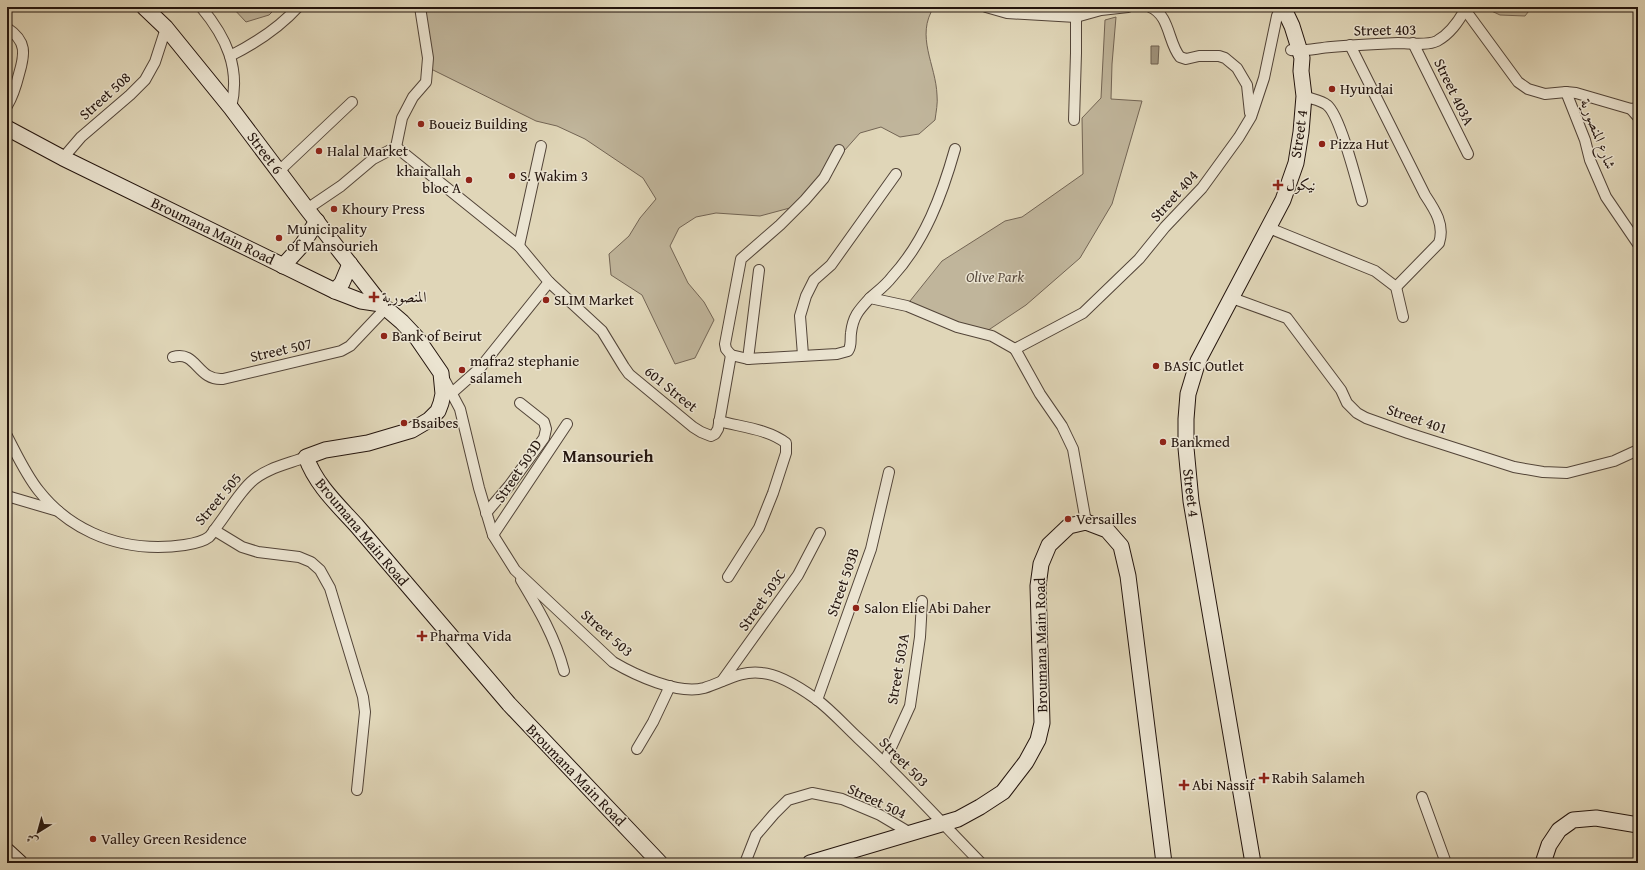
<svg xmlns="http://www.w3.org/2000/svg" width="1645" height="870" font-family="'Gentium Book Plus',Amiri,serif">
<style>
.green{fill:#c0b59b;stroke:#726454}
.water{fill:#a0947e;stroke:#6e6151}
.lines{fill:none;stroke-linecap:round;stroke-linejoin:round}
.street-casing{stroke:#524438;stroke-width:12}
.secondary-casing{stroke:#23140d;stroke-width:17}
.street{stroke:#ebe4d1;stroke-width:10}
.secondary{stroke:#ebe4d1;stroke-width:15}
.poi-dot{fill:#8f2418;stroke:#ebe4d1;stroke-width:1.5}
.labels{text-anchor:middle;stroke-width:3;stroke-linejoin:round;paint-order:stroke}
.street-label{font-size:15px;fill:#23140d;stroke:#ebe4d1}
.poi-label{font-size:15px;fill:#23140d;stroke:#ebe4d1;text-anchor:start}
.park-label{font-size:15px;font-style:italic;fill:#5a4c3f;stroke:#ebe4d1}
.quarter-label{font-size:17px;font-weight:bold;fill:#23140d;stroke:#ebe4d1}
</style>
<rect width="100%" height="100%" fill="#e0d6b8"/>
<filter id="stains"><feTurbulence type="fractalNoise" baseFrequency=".005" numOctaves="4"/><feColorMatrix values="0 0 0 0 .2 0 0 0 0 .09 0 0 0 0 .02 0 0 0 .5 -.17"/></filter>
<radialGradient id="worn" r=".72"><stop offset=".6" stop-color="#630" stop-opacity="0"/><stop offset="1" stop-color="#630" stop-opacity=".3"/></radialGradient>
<g class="green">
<path d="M232,7H277L269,15L246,22Z"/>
<path d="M417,7H934C915,36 936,65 937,95C938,103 936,112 935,120L919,134L900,137L881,127L860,133L844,151L831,172L801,205L760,216L716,213L696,217L679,228L670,246L688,283L704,302L714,320L695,358L675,364L642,295L611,275L609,254L629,236L640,218L656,199L643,178L585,139L557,126L536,121L429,68Z"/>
<path d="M1055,7H1087L1077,19L1057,10Z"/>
<path d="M1483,7H1532L1525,16L1500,15Z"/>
<path d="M1116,17L1112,64L1111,99L1142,101L1112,204L1080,258L1026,305L984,333L919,312L910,301L942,261L1005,221L1022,217L1083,174L1082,118L1101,98L1105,20Z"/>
</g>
<path class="water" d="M1151,46H1159L1158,64H1151Z"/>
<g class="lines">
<g class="street-casing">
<g id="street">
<path d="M201,7C226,37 241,68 231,108"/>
<path d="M986,7L1007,13L1076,17L1101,10L1128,7"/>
<path d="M1150,7C1170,15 1168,43 1180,57L1186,59L1199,56H1219L1225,58L1237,68L1247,85L1250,113"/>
<path d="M1463,7L1518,82L1528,89L1545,94L1566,92L1576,93L1631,109L1638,108"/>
<path d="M7,28C27,41 25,54 19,74C16,86 13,96 7,106"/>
<path d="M1413,43L1468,154"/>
<path d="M1350,45L1425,195C1435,210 1445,225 1439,243L1396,287"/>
<path d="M1291,50C1304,52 1317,48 1331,47C1353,45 1375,44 1398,43C1409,43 1427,46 1437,41C1450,34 1458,22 1465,10"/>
<path d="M230,56C256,43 279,28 298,7"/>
<path d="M1566,92L1585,140L1590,160L1606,197L1638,244"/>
<path d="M1304,96C1311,99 1321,100 1327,105C1340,115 1357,183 1362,201"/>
<path d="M1631,109L1638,117"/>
<path d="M1074,120L1076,53V17"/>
<path d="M396,147L402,118L413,97L426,82L428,58L420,7"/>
<path d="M63,158L81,137L130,95L145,80L155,62L166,28"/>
<path d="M279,171L352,102"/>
<path d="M307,209L341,186L373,159L396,147L519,246L549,282L602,331L624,367L629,374L693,427L701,432L711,436L715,434L718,429L731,355L748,359L837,354L848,351C852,345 850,340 851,333C853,316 859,310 870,298L907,306L957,327L992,336L1015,349"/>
<path d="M1269,228L1375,271L1396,287L1403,317"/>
<path d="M519,246L541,146"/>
<path d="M870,298C878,291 886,285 892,277C925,241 942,195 955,149"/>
<path d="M1232,298L1287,318L1341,390L1347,403L1357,413L1366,418L1408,433L1514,467L1543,472L1567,473L1614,461L1638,450"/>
<path d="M1015,349L1083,313L1139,259L1165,227L1202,188L1239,137L1251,117L1264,78L1277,16L1281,7"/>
<path d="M1015,349L1040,394L1062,426L1073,449L1086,522"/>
<path d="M731,355L726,349L725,344L741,259L780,225L805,200L824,178L839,150"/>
<path d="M803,355L800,316L806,296L814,280L831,265L896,174"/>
<path d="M173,357C197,350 197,381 223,379L341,351L350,346L386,308"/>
<path d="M748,359L759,270"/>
<path d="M443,377L460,409L479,488L493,535L515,570L613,662C635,675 678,695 704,688C724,682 740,670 762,673C779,674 802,689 816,699C831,710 844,725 858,738C901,778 940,821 981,863"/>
<path d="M453,392L480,368L549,282"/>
<path d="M719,421C741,427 768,429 786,443V453L773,493L759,528L728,577"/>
<path d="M7,436C17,455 26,475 39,491C68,528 112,547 158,547C171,547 199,545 209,537C212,534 215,529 218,525C228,512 239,493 251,482C266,468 288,464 306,457"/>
<path d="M7,496L58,511"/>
<path d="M486,513L509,486L544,438L546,429L544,422L520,403"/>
<path d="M214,530L242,547L258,552L299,557L311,562L320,570L330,588L363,697L365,712L357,790"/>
<path d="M493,535L567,424"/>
<path d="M521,580C539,610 555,637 564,671"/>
<path d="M722,681L798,575L820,533"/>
<path d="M817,700L871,549L889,472"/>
<path d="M637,749L653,722L670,686"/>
<path d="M884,763L910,706L920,637L922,601"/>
<path d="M1422,797L1446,863"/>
<path d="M745,863L756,835L774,814L788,800L812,793L842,799L880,815L912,834"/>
</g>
</g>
<g class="secondary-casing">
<g id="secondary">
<path d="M144,7L166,28L231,108L307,209L381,304"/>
<path d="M7,128L63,158L335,291L361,301L381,304L402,322L417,338L441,373L443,394L441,403L438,411L429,420L412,430L368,443L325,450L306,457C316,485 338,505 357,526L509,704L660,863"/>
<path d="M283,266L302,245L317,221"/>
<path d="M335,291L342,283L350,264"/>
<path d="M7,851L20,863"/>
<path d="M810,863L958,819L980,807L1003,792L1026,762L1038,740L1042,723L1038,586L1041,564L1049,545L1069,526L1086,522L1107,530L1121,546L1128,576L1164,863"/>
<path d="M1253,863L1191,501L1186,448V419L1188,394L1198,361L1283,200L1296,163L1301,132L1304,96L1301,71L1302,58L1292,26L1283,7"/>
<path d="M1543,863L1549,845L1559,830L1573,820L1596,818L1638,825"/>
</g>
</g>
<use href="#street" class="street"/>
<use href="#secondary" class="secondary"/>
</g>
<g class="poi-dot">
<circle cx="1332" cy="89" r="4"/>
<circle cx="421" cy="124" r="4"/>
<circle cx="1322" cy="144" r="4"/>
<circle cx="319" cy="151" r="4"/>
<circle cx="512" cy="176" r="4"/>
<circle cx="469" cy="180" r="4"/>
<path d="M1276 179h4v4h4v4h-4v4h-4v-4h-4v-4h4z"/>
<circle cx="334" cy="209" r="4"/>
<circle cx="279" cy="238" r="4"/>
<path d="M372 291h4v4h4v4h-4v4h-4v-4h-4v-4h4z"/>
<circle cx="546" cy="300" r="4"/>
<circle cx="384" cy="336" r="4"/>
<circle cx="1156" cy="366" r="4"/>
<circle cx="462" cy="370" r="4"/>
<circle cx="404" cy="423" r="4"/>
<circle cx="1163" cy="442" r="4"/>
<circle cx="1068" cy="519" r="4"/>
<circle cx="856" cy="608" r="4"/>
<path d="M420 630h4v4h4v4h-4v4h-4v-4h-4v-4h4z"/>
<path d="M1262 772h4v4h4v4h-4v4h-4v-4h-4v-4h4z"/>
<path d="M1182 779h4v4h4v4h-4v4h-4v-4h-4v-4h4z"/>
<circle cx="93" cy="839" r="4"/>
</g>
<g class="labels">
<g class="street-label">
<text transform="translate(1385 30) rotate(-1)" y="5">Street 403</text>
<text transform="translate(1454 92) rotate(64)" y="5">Street 403A</text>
<text transform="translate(105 96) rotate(-42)" y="5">Street 508</text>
<text transform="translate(1299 134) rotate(-82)" y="5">Street 4</text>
<text transform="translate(1598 134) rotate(69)" y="5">شارع المنصورية</text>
<text transform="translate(265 153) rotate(53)" y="5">Street 6</text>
<text transform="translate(1174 196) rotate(-48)" y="5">Street 404</text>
<text transform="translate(213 231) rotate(26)" y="5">Broumana Main Road</text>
<text transform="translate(281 350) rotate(-13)" y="5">Street 507</text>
<text transform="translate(671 389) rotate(39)" y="5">601 Street</text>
<text transform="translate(1417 419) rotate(19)" y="5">Street 401</text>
<text transform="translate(518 471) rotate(-56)" y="5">Street 503D</text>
<text transform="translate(1191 493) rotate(83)" y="5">Street 4</text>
<text transform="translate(218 499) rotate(-50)" y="5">Street 505</text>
<text transform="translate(362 532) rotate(50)" y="5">Broumana Main Road</text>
<text transform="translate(843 582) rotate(-71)" y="5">Street 503B</text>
<text transform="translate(762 600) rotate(-55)" y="5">Street 503C</text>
<text transform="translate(607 633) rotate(41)" y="5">Street 503</text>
<text transform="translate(1041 645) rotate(-91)" y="5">Broumana Main Road</text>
<text transform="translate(898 669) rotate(-80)" y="5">Street 503A</text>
<text transform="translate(904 762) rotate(45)" y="5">Street 503</text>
<text transform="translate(576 775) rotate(46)" y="5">Broumana Main Road</text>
<text transform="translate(877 801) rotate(25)" y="5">Street 504</text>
</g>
<g class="poi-label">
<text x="1340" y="94">Hyundai</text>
<text x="429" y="129">Boueiz Building</text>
<text x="1330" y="149">Pizza Hut</text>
<text x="327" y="156">Halal Market</text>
<text x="461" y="176" text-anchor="end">khairallah<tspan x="461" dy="17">bloc A</tspan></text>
<text x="520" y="181">S. Wakim 3</text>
<text x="1286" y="190">نيكول</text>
<text x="342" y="214">Khoury Press</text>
<text x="287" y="234">Municipality<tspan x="287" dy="17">of Mansourieh</tspan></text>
<text x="382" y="302">المنصورية</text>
<text x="554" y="305">SLIM Market</text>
<text x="392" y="341">Bank of Beirut</text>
<text x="470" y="366">mafra2 stephanie<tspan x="470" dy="17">salameh</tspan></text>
<text x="1164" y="371">BASIC Outlet</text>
<text x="412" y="428">Bsaibes</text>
<text x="1171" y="447">Bankmed</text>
<text x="1076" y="524">Versailles</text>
<text x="864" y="613">Salon Elie Abi Daher</text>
<text x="430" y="641">Pharma Vida</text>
<text x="1272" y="783">Rabih Salameh</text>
<text x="1192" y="790">Abi Nassif</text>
<text x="101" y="844">Valley Green Residence</text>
</g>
<g class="park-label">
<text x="995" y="282">Olive Park</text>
</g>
<g class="quarter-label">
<text x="608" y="462">Mansourieh</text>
</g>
</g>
<rect width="1645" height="870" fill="none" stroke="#e0d6b8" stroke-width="24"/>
<rect x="8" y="8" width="1629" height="854" fill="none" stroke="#23140d" stroke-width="2"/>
<rect x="12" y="12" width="1621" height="846" fill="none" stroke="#23140d"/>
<g transform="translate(38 832) rotate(217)" stroke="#ebe4d1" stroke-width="3" paint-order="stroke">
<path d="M0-3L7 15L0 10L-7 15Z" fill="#23140d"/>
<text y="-6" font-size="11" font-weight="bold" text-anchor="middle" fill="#23140d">ش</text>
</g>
<rect width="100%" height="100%" filter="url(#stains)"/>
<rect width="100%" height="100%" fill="url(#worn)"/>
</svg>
